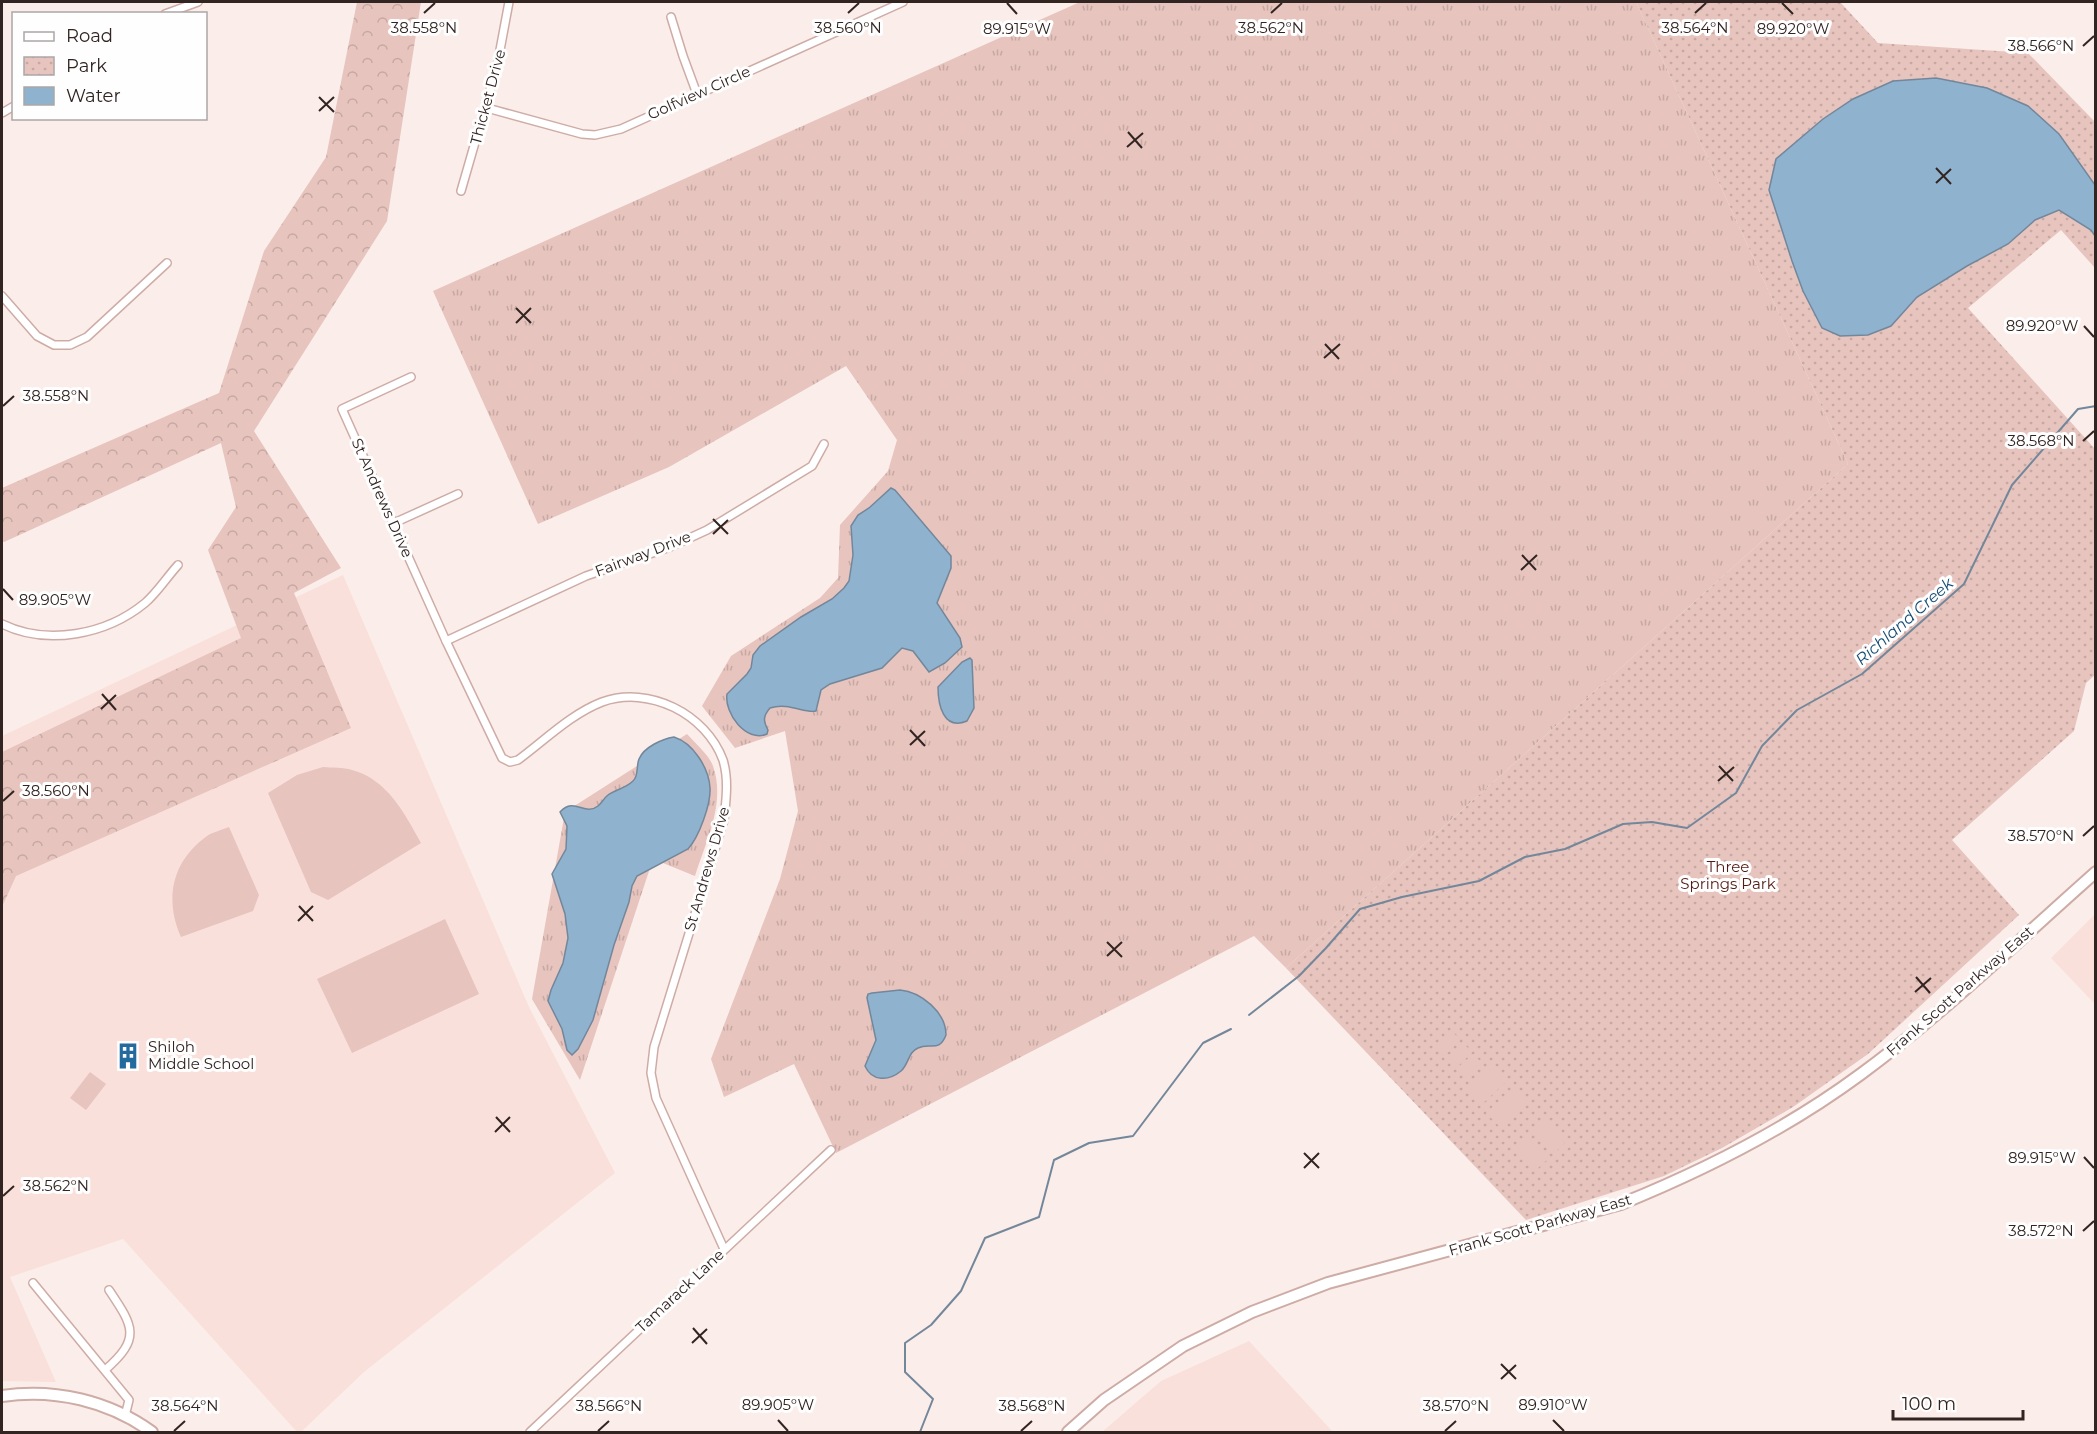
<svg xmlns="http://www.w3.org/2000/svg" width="2097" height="1434" font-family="Montserrat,sans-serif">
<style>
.built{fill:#fae0db}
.grass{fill:url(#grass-tufts)}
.forest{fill:url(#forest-crowns)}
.park{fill:url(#park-dots)}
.garden{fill:#e7c4be}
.water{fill:#8fb2cf;stroke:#73879b;stroke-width:1.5}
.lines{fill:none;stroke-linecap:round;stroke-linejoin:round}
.stream{stroke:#73879b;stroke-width:2}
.minor-casing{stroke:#ceaca6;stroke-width:10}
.secondary-casing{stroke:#ceaca6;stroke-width:14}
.minor{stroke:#fff;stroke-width:7}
.secondary{stroke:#fff;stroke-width:10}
.ticks{fill:none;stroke:#312421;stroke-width:2}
.labels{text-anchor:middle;stroke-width:6;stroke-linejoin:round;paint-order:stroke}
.street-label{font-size:15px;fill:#312421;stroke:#fefefe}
.park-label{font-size:15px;fill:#531a13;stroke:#fefefe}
.poi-label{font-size:15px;fill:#312421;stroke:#fefefe;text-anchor:start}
.water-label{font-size:16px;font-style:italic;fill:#164d74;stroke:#fefefe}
.ticks-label{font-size:15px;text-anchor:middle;fill:#312421;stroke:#fefefe;stroke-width:6;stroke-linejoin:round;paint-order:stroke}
</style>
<defs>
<pattern id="grass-tufts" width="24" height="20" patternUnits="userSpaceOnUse" patternTransform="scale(1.5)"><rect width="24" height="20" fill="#e7c4be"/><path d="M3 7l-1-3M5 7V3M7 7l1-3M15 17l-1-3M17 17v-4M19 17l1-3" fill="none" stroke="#c7a8a3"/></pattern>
<pattern id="forest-crowns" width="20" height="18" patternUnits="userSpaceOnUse" patternTransform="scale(1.5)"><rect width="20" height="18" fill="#e7c4be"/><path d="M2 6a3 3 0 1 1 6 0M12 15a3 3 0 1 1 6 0" fill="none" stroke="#c7a8a3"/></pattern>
<pattern id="park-dots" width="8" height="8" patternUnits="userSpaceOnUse" patternTransform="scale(1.5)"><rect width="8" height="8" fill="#e7c4be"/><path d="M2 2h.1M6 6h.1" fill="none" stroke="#c7a8a3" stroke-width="1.8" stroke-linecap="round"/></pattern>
</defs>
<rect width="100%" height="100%" fill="#fbedea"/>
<g class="built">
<path d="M343,575L529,1007L615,1173L364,1372L301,1432H297L123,1239L10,1277L56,1382L2,1381V736Z"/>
<path d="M2095,914V1004L2051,958Z"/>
<path d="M1249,1341L1333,1432H1102L1161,1381Z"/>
</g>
<g class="grass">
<path d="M1080,2H1636L1848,464L1286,968L1254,936L836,1153L794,1064L724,1097L711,1059L780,879L798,811L785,731L735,748L702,706L731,656L820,598L838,578L840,525L888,471L897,440L846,366L669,467L538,524L433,291Z"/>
<path d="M687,734C695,743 709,755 713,766C726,803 706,841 695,876L653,859L580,1080L532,999L565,812Z"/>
</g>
<path class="forest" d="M357,2H421L387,221L254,431L341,568L294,593L351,728L16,876L2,907V752L241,638L208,550L236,507L221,443L4,542L2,541V488L219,393L264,251L326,157Z"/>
<path class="park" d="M1636,2H1840L1878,43L2028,53L2095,122V268L2061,230L1968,308L2095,449L2096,674L2086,683L2074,731L1952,840L2019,915L1868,1054L1793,1107L1722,1148L1664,1176L1526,1220L1286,968L1848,464Z"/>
<g class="garden">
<path d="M323,767C332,768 343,767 352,770C387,779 405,814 421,843L328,900L311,892L268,793L297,775Z"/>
<path d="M229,827L259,895L253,911L181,937C164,899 172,861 207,836C213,832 222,830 229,827Z"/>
<path d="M445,919L479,994L352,1053L317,979Z"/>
<path d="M1452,1031L1460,1040L1444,1056L1435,1046Z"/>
<path d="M1463,1043L1472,1052L1455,1068L1446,1058Z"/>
<path d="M1473,1054L1482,1063L1465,1078L1456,1069Z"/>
<path d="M1494,1066L1507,1081L1480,1106L1467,1092Z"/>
<path d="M90,1072L106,1084L86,1110L70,1098Z"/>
<path d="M1514,1087L1527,1101L1500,1127L1486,1113Z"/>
<path d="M1544,1120L1565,1143L1554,1153L1533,1130Z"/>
<path d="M1526,1136L1548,1159L1537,1169L1516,1146Z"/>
</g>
<g class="water">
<path d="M1936,78L1987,88L2028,106L2059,134L2095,185V236L2091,230L2059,210L2035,220L2008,244L1967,266L1917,297L1891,326L1868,335L1840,336L1822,328L1803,291L1792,261L1769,190L1776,159L1823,119L1853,99L1893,81Z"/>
<path d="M891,488L895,490L951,556V568L937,603L960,638L962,647L945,663L929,672L913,651L902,648L882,668L830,684L821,690L816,711C805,714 789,702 770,708C763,716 763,721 768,730L767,734C746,743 724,713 727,694L747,674L751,668L753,655L760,646L801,617L832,599L844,588L849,581L853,555L851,526L858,515L869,508Z"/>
<path d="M970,658L972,660L974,708L967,721C943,731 938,704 938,687L962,662Z"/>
<path d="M674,737C693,743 709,768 710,788C711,804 699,837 688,849L637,876L632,886L629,902L614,945L593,1020L578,1049L572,1055L567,1050L562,1029L548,1001L551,990L563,963L568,938L565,914L552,874L566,849L567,826L560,812C575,796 584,817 598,806C602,803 604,798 608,795C615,790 626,788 633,781C639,776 636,766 639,759C644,747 662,739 674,737Z"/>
<path d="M900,990C921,992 946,1012 946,1035C939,1053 930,1042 918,1048C908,1052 909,1064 901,1071C889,1081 872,1082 865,1066L876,1040L867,998L868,994L872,993Z"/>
</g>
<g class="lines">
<g class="stream">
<path d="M1249,1015L1299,976L1326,948L1360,909L1402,897L1479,881L1525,857L1565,849L1623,824L1652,822L1687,828L1736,793L1762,746L1797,710L1862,674L1964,584L2012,485L2078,409L2096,406"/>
<path d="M920,1432L933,1399L905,1372V1343L931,1325L961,1291L985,1238L1039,1217L1054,1160L1089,1143L1133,1136L1203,1043L1231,1029"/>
</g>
<g class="minor-casing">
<g id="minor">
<path d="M165,14L198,2"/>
<path d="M671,17L683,56L697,94"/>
<path d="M487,108L582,134L595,135L621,129L903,2"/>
<path d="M2,113L14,106"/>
<path d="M461,191L497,66L509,2"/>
<path d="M2,296L37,336L54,345H70L87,337L167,263"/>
<path d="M411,377L342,409L446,641L502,758L510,762L518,760C545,740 571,714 602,702C649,685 706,714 723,760C729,780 726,800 724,820L654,1047L651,1073L656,1098L724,1249"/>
<path d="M394,523L458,494"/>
<path d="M2,624C47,646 106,635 145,603C157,593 167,577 178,565"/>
<path d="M446,641L586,576L670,547L707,530L812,466L824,444"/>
<path d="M33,1283L129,1400L125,1416"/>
<path d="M105,1370C142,1338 133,1326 109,1290"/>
<path d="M530,1432L831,1150"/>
</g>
</g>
<g class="secondary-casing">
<g id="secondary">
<path d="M2,1396C55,1388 109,1401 152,1432"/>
<path d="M1068,1432L1104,1400L1183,1346L1252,1312L1328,1283L1621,1204C1705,1170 1788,1128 1861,1074C1944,1013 2019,940 2096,872"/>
</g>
</g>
<use href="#minor" class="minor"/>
<use href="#secondary" class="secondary"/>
</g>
<path class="ticks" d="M1007,3L1017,14M1782,3L1793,14M424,13L435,3M848,13L859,3M1271,13L1282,3M1695,13L1706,3M2083,46L2094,36M319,97L334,112M319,111L334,97M1128,132L1142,148M1127,147L1143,133M1936,168L1951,184M1936,183L1951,169M516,308L531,323M516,323L531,308M2084,326L2094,337M1325,344L1339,359M1324,358L1340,344M3,406L14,396M2083,441L2094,431M713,519L728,534M713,534L728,520M1522,555L1536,570M1521,570L1537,555M3,589L13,600M102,694L116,710M101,709L116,695M910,730L925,746M910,745L925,731M1719,766L1733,781M1718,781L1734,767M3,801L14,791M2083,836L2094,826M299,906L313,921M298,921L313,906M1107,942L1122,957M1107,956L1122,942M1916,977L1930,993M1915,992L1931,978M496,1117L510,1132M495,1132L510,1117M1304,1153L1319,1168M2084,1157L2094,1168M1304,1168L1319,1153M3,1196L14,1186M2083,1231L2094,1221M693,1328L707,1344M692,1343L707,1329M1501,1364L1516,1379M1501,1379L1516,1365M778,1420L788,1431M1553,1420L1564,1431M174,1431L185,1421M598,1431L609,1421M1021,1431L1032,1421M1445,1431L1456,1421"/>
<defs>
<g id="building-bare" transform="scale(2.07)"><path d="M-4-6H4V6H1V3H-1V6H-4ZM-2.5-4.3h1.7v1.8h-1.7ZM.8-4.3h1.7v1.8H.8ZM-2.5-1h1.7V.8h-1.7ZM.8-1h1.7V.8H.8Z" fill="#236b9f" stroke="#fefefe" stroke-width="2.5" paint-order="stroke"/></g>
</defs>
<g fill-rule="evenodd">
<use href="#building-bare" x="128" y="1056"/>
</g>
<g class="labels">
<g class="street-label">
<text transform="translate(699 93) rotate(-24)" y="5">Golfview Circle</text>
<text transform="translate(488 97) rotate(-75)" y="5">Thicket Drive</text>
<text transform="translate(382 498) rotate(66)" y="5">St Andrews Drive</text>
<text transform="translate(643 554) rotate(-21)" y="5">Fairway Drive</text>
<text transform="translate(707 869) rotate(-74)" y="5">St Andrews Drive</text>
<text transform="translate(1960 991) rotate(-41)" y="5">Frank Scott Parkway East</text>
<text transform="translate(1540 1225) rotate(-16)" y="5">Frank Scott Parkway East</text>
<text transform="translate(680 1291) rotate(-43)" y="5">Tamarack Lane</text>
</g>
<g class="park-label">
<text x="1728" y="872">Three<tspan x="1728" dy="17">Springs Park</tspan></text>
</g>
<g class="poi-label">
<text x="148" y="1052">Shiloh<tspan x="148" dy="17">Middle School</tspan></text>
</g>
<g class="water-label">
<text transform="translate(1904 621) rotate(-41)" y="6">Richland Creek</text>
</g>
</g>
<g class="ticks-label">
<text x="424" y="33">38.558°N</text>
<text x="848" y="33">38.560°N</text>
<text x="1271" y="33">38.562°N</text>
<text x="1695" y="33">38.564°N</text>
<text x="1017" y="34">89.915°W</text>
<text x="1793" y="34">89.920°W</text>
<text x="2041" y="51">38.566°N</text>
<text x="2042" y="331">89.920°W</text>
<text x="56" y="401">38.558°N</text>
<text x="2041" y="446">38.568°N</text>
<text x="55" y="605">89.905°W</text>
<text x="56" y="796">38.560°N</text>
<text x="2041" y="841">38.570°N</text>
<text x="2042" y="1163">89.915°W</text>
<text x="56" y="1191">38.562°N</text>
<text x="2041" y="1236">38.572°N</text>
<text x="778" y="1410">89.905°W</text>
<text x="1553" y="1410">89.910°W</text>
<text x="185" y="1411">38.564°N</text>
<text x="609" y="1411">38.566°N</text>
<text x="1032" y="1411">38.568°N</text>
<text x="1456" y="1411">38.570°N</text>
</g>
<rect width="2097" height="1434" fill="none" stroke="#312421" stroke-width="6"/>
<rect x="12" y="12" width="195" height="108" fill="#fefefe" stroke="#aca7a6" stroke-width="1.5"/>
<rect x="24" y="32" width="30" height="9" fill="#ffffff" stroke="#aca7a6" stroke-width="1.5"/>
<text x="66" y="42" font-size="18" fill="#312421">Road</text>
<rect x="24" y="57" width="30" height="18" fill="url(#park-dots)" stroke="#aca7a6" stroke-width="1.5"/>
<text x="66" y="72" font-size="18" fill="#312421">Park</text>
<rect x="24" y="87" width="30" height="18" fill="#8fb2cf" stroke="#aca7a6" stroke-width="1.5"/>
<text x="66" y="102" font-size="18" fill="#312421">Water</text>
<path d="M1893 1410v9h130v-9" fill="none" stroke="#312421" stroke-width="3"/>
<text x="1902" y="1410" font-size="18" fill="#312421" stroke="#fefefe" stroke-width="4.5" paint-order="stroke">100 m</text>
</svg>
